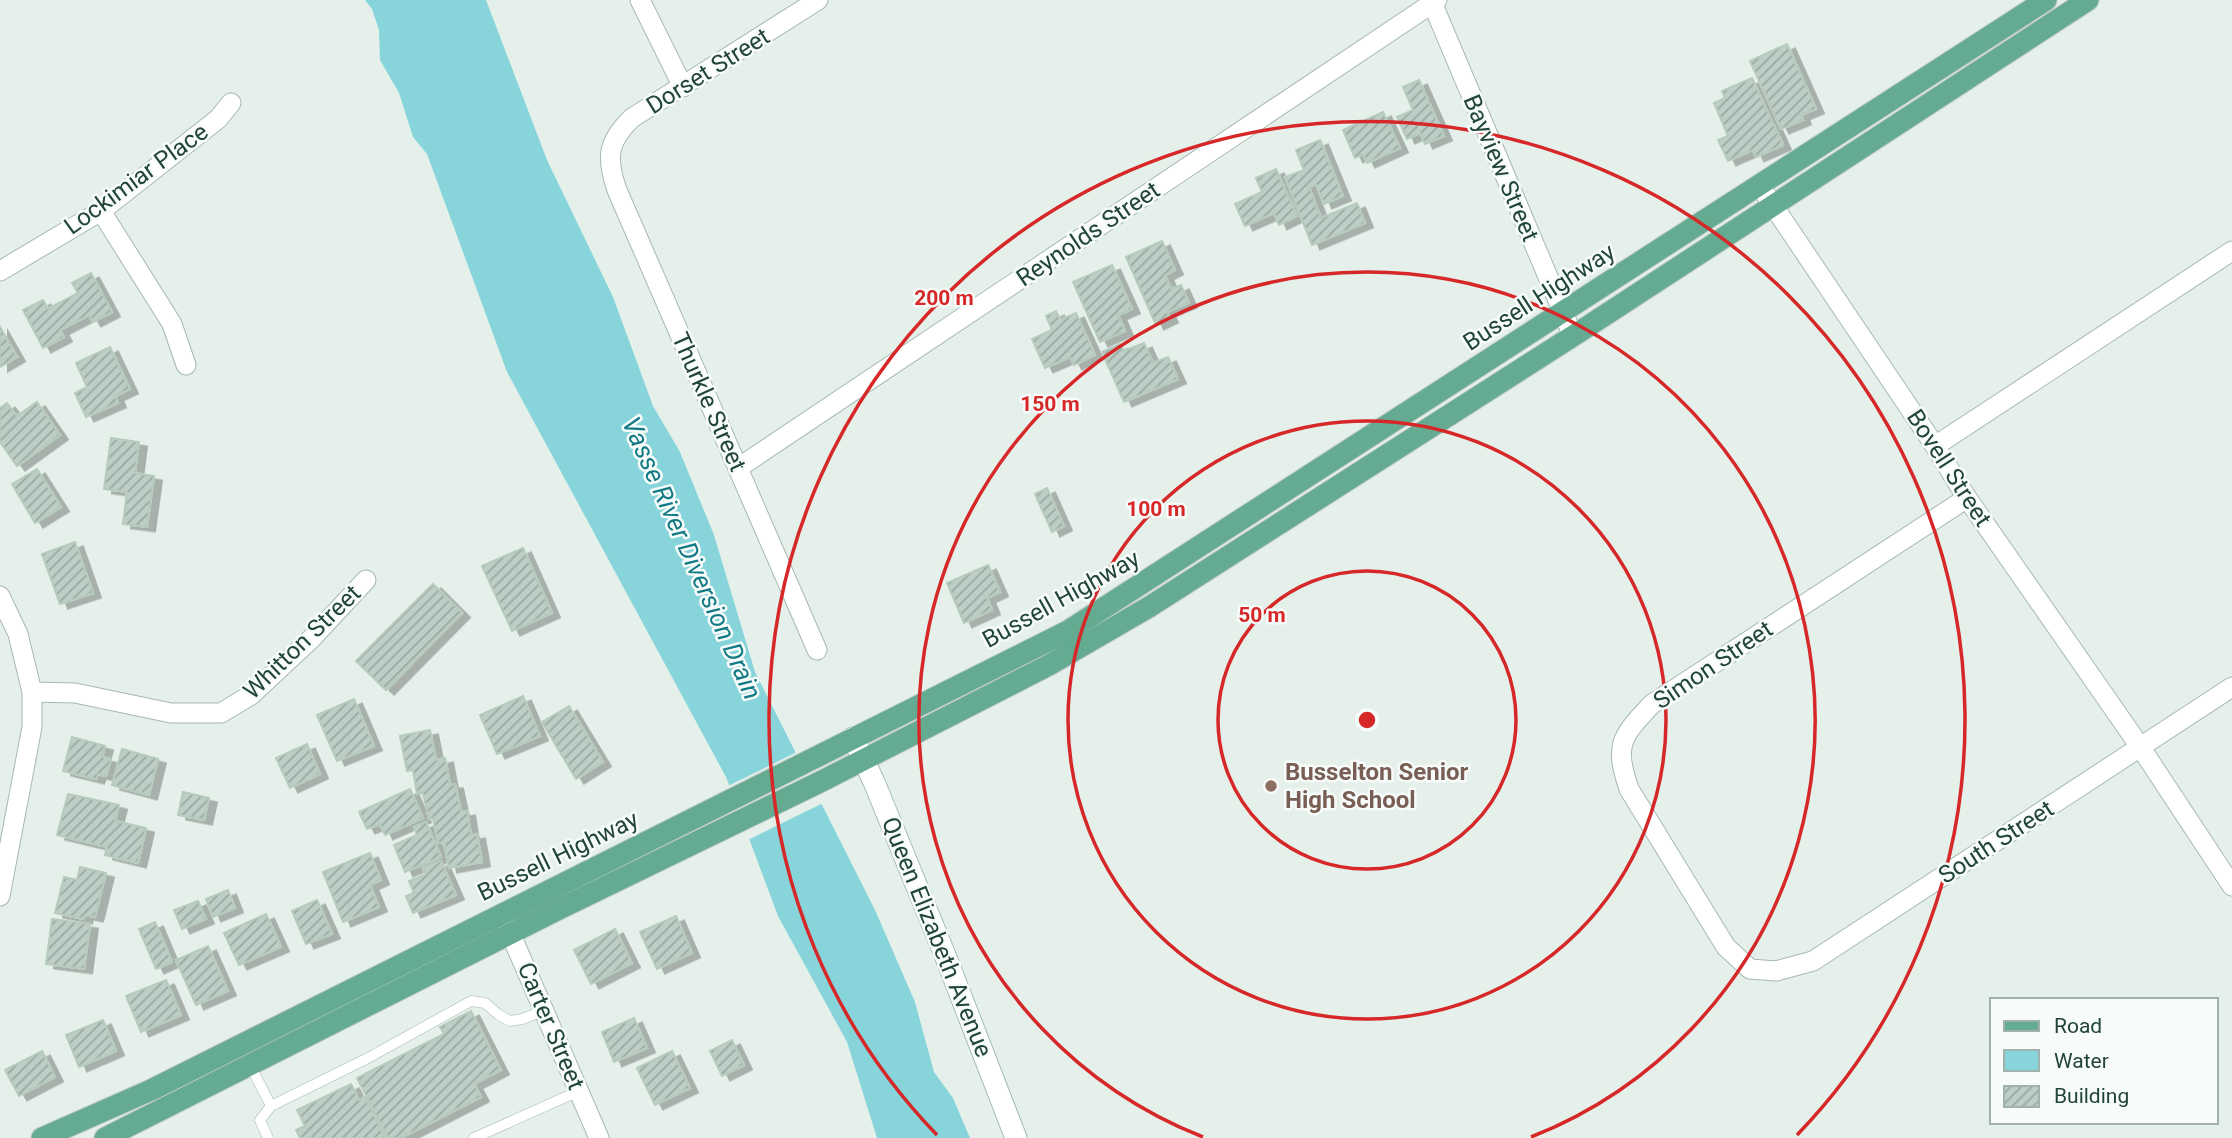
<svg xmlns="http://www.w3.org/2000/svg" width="2232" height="1138" font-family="Roboto,sans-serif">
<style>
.water{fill:#87d5db}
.pier{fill:#e5f0ea}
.building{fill:url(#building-hatch);stroke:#b6cbc0;stroke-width:2;filter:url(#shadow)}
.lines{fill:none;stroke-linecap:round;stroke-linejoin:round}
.lane-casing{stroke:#a6b9b1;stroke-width:11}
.street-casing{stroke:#a6b9b1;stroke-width:21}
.secondary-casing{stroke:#a2bdb1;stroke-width:23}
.primary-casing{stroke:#c1cbc7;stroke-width:23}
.lane{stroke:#fff;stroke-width:10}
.street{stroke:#fff;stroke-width:19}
.secondary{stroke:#fff;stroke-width:21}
.primary{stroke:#64ab92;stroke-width:21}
.ring{fill:none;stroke:#d62828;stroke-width:3.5}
.education-dot{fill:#8d6e63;stroke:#f7fbf9;stroke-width:2.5}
.labels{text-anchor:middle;stroke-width:5;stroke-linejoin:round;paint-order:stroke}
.street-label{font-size:24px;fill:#214538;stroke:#f7fbf9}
.education-label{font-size:24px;font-weight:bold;fill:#785e54;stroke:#f7fbf9;text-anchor:start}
.water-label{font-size:26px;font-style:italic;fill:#127a84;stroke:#f7fbf9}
.centre{fill:#d62828;stroke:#f7fbf9;stroke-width:3.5}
.ring-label{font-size:21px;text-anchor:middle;font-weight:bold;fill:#d62828;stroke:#f7fbf9;stroke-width:5;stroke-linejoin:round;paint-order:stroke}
</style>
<defs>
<pattern id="building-hatch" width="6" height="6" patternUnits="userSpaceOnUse" patternTransform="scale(1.75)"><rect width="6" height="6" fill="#bdcec6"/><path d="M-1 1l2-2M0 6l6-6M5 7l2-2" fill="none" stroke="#99a9a2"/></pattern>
<filter id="shadow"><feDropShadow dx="8" dy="4.5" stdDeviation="0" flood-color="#0004"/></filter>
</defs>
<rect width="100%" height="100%" fill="#e5f0ea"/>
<path class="water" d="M365,0H486L547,160L613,297L653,406L680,452L714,535L755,672L875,910L915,1002L934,1072L953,1098L970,1138H877L847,1042L778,916L726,777L507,372L427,154L413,137L399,93L380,60L379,30L372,9Z"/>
<path class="pier" d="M799,751L825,802L746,841L726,787Z"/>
<g class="building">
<path d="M1787,44L1816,109L1801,115L1803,120L1781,129L1750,61Z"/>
<path d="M1752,78L1783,145L1756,157L1753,150L1728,161L1718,140L1728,136L1714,103L1725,98L1722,91Z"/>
<path d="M1419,80L1444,136L1425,144L1420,133L1407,139L1397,117L1413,110L1403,87Z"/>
<path d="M1383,112L1400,148L1367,163L1363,154L1355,158L1343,130Z"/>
<path d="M1320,140L1343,196L1324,204L1316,184L1309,187L1321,218L1357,203L1365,223L1312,245L1285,177L1304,170L1296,150Z"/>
<path d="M1276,169L1297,216L1279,225L1274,213L1245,226L1235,204L1262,192L1256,178Z"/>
<path d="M1162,241L1175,270L1165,275L1171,289L1181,285L1189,303L1167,312L1170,318L1156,325L1126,257Z"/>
<path d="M1112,265L1132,309L1118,315L1125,331L1100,342L1073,282Z"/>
<path d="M91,273L112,312L93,322L89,315L60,330L64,337L43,348L23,310L43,300L48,309L78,293L72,283Z"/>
<path d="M1056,311L1060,320L1076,313L1095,355L1074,365L1070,357L1045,368L1032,339L1052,330L1046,316Z"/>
<path d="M0,327L17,357L0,367Z"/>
<path d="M1144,343L1153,363L1168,357L1178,379L1124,402L1102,352L1120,344L1124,351Z"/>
<path d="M110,347L130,389L115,396L118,403L86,417L75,393L87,387L76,363Z"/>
<path d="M37,402L60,435L17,466L0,442V408L7,403L17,416Z"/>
<path d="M111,438L139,442L135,473L154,476L147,527L123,524L127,492L104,489Z"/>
<path d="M37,469L61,507L35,523L12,484Z"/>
<path d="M1047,488L1064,526L1052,532L1035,494Z"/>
<path d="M75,542L93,593L60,604L42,554Z"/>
<path d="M523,548L552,613L512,631L482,566Z"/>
<path d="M988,565L1000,592L987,598L992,610L964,623L947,583Z"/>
<path d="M433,584L462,613L386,690L356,661Z"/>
<path d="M523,696L540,736L497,754L480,715Z"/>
<path d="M354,699L374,746L337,761L317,715Z"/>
<path d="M569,706L603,762L576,779L542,722Z"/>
<path d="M430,730L436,760L445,758L450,784H455L461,812L467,811L471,835L477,834L482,862L449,868L444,842L438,843L433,818L429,819L423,793L417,794L413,770L407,771L400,736Z"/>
<path d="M72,737L105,746L102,757L111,759L106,776L98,774L96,779L63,771Z"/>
<path d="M307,744L320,774L290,788L276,758Z"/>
<path d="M122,749L158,759L149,795L112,785Z"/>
<path d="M410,789L423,818L385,835L380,824L367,829L359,812Z"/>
<path d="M183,792L209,798L204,820L178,815Z"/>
<path d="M68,794L119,805L115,821L146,828L138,863L105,855L107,847L57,835Z"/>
<path d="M426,822L441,857L405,872L394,845L417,835L414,827Z"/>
<path d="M370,853L381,880L370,885L379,907L343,922L323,872Z"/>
<path d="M441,861L456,895L413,913L406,896L414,893L409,881L426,874L423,868Z"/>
<path d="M80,867L106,873L95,917L85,915L84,919L55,913L64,877L77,880Z"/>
<path d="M228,890L235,908L213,917L206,899Z"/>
<path d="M317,900L332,934L306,944L292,911Z"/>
<path d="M198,901L206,919L182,929L174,910Z"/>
<path d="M266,914L281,947L239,965L224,933Z"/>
<path d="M676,916L692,953L657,969L640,932Z"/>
<path d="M52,919L90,924L84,969L46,964Z"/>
<path d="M155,922L172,962L156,969L139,929Z"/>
<path d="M615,929L632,963L591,984L574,950Z"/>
<path d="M208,946L228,991L196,1005L176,960Z"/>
<path d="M166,980L181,1015L141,1032L126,996Z"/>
<path d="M471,1011L501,1070L474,1084L481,1097L401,1138H388L357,1078L444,1034L440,1027Z"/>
<path d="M634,1018L647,1048L614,1062L602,1032Z"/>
<path d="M103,1020L116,1051L79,1067L66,1035Z"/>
<path d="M732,1040L744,1065L722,1076L710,1051Z"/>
<path d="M42,1051L55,1077L19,1096L5,1070Z"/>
<path d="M672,1051L690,1088L655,1105L637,1068Z"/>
<path d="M351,1084L359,1100L365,1097L385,1138H300L296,1130L305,1126L297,1110Z"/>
</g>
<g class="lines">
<g class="lane-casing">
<g id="lane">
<path d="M250,1065L271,1106L368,1058L471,1001L485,1003L499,1015L510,1021L522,1019L543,1011"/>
<path d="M268,1138L260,1120L271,1106"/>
<path d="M474,1138L579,1091"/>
</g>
</g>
<g class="street-casing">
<g id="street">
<path d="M640,0L683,87"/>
<path d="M1431,0L1573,336"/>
<path d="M1760,186L1935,446L1967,498L2141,748L2232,886"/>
<path d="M101,211L172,324L186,365"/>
<path d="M0,271L101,211L218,119L231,103"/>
<path d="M1935,446L2232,251"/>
<path d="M738,468L1437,0"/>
<path d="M1967,498L1652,704C1621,737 1614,744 1629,789L1726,947L1750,969L1776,971L1813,961L2232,687"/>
<path d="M0,596L18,634L32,692V727L0,896"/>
<path d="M817,650L617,190C606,158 607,142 632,118L818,0"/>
<path d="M32,692L75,693L171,713H221L251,695L311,639L366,580"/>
<path d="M505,921L599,1138"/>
</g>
</g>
<g class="secondary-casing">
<path id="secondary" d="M853,738L874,782L945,955L1016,1138"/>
</g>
<g class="primary-casing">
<g id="primary">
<path d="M42,1138L151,1090L1068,631L2046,0"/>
<path d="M105,1138L555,911L820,782L1049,665L1149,607L1573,336L2088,0"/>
</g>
</g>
<use href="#lane" class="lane"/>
<use href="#street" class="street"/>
<use href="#secondary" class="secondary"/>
<use href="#primary" class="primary"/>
</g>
<g class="ring">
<circle cx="1367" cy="720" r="149"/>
<circle cx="1367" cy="720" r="299"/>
<path d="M1203 1137A448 448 0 1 1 1531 1137"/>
<path d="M937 1135A598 598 0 1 1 1797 1135"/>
</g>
<circle class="education-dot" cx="1271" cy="786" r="7"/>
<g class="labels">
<g class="street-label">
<text transform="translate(708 71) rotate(-32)" y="8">Dorset Street</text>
<text transform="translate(1501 168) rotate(67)" y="8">Bayview Street</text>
<text transform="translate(136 179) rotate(-36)" y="8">Lockimiar Place</text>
<text transform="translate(1088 234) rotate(-34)" y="8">Reynolds Street</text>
<text transform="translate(1539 297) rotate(-33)" y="8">Bussell Highway</text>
<text transform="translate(709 402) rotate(66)" y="8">Thurkle Street</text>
<text transform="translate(1949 468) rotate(57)" y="8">Bovell Street</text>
<text transform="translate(1061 599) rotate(-29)" y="8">Bussell Highway</text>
<text transform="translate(302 642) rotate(-44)" y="8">Whitton Street</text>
<text transform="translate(1713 665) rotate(-34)" y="8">Simon Street</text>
<text transform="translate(1996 842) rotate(-33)" y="8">South Street</text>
<text transform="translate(558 856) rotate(-26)" y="8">Bussell Highway</text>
<text transform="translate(937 937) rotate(68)" y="8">Queen Elizabeth Avenue</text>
<text transform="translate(551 1026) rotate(67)" y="8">Carter Street</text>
</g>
<g class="education-label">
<text x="1285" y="780">Busselton Senior<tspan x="1285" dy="28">High School</tspan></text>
</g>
<g class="water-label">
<text transform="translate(692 558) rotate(66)" y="9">Vasse River Diversion Drain</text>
</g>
</g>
<circle cx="1367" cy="720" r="10" class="centre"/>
<g class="ring-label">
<text x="944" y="305">200 m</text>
<text x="1050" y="411">150 m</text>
<text x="1156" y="516">100 m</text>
<text x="1262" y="622">50 m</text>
</g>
<rect x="1990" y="998" width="228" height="126" fill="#f7fbf9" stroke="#a1b2ac" stroke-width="2"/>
<rect x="2004" y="1021" width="35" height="10" fill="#64ab92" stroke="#a1b2ac" stroke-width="2"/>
<text x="2054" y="1033" font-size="21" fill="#214538">Road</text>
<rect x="2004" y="1050" width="35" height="21" fill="#87d5db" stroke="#a1b2ac" stroke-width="2"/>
<text x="2054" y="1068" font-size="21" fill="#214538">Water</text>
<rect x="2004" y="1086" width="35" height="21" fill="url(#building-hatch)" stroke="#a1b2ac" stroke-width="2"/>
<text x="2054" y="1103" font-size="21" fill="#214538">Building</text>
</svg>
